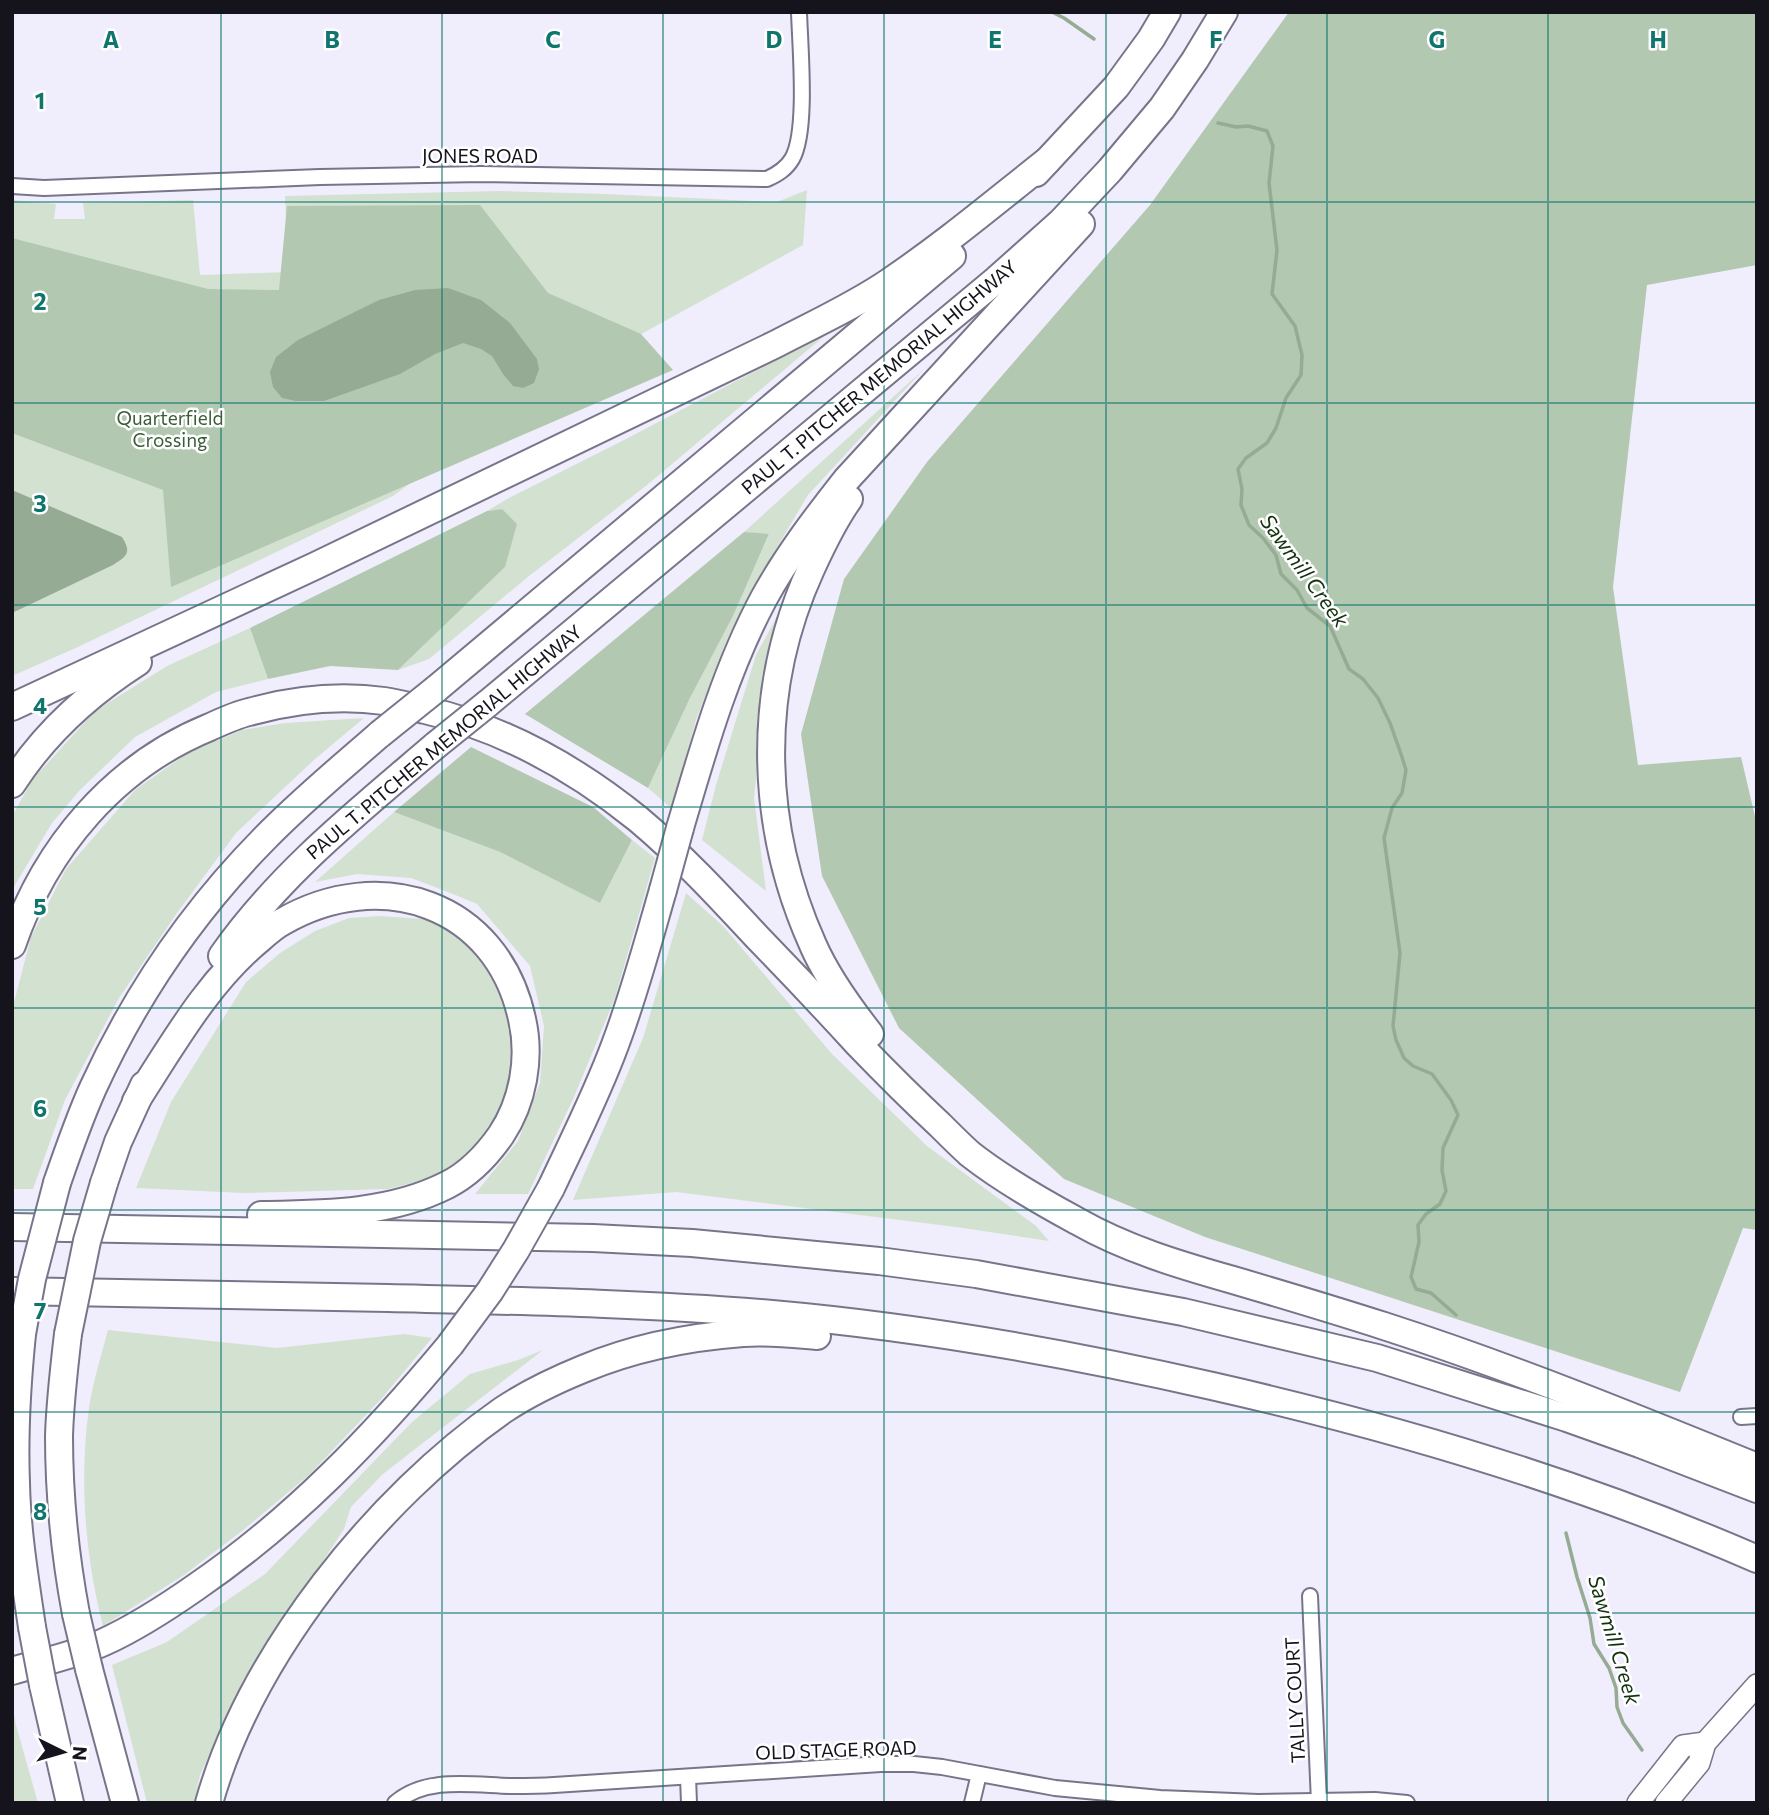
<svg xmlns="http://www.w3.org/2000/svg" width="1769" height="1815" font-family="Commissioner,sans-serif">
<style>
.green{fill:#d3e1d1}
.forest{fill:#b3c8b0}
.water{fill:#96ab93}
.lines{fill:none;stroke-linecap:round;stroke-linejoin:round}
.stream{stroke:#96ab93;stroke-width:3.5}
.street-casing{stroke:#78758a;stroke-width:18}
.secondary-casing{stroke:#78758a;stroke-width:24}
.highway-casing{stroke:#78758a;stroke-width:30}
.street{stroke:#fff;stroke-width:14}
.secondary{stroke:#fff;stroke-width:21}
.highway{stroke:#fff;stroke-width:26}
.highway-bridge-casing{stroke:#78758a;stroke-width:30;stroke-linecap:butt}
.highway-bridge{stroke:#fff;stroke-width:26}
.grid{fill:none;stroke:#0f766e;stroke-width:2;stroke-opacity:0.55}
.labels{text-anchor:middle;stroke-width:5;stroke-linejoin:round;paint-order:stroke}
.street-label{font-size:19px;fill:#15131b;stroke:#fff}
.park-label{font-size:19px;fill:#3b5c37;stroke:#fff}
.water-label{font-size:21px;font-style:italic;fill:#13320f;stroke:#fff}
.grid-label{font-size:23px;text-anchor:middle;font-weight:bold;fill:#0f766e;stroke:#fff;stroke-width:5;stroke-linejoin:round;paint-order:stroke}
</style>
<rect width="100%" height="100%" fill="#f0eefc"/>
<g class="green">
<path d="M807,190L803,245L554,382L514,407L393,496L78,647L12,676V200L56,204L54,219H85L83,203L193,200L200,275L288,272L285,196L498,191L606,194L777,202Z"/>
<path d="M828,333L647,485L529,576L429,659L398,670L505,567L502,509L487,511L507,499L624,440Z"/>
<path d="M924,369L808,495L754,586L725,644L696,720L671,808L648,788L689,700L733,616L769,535L744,532Z"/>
<path d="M787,598L769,661L754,798L766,891L702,840L716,785L756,655Z"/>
<path d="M250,628L268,679L216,692L135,737L80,790L52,823L15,885L12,893V816L33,779L95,711L167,666Z"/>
<path d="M364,718L315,759L236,833L177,913L119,998L65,1100L33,1189H12V1010L31,937L66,869L135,790L186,754L242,730L285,723Z"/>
<path d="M394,812L500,852L600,903L632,840L655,858L615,998L574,1097L528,1194H475L518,1141L540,1083L544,1026L530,966L477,904L453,894L411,878L357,874L315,882Z"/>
<path d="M686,893L723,926L832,1054L927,1146L1036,1226L1049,1241L956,1227L676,1192L573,1200L643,1038Z"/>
<path d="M380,916L424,919L449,929L471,947L490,968L505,996L514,1057L503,1112L472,1153L447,1174L388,1189L244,1193L136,1188L171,1102L246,982L280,953L315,931L349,918Z"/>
<path d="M108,1330L277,1348L404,1334L432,1338L382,1398L310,1474L242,1531L184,1575L103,1626C85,1556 79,1479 89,1408C93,1382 101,1356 108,1330Z"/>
<path d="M543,1350L383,1474L351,1507L344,1529L241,1686L200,1775L194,1803H147L112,1665L167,1642L265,1574L412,1422L470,1374L518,1360Z"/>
<path d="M12,1703L16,1725L38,1803H12Z"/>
</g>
<g class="forest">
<path d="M1289,12H1757V265L1647,285L1613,587L1638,765L1741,757L1757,825V1230L1743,1228L1680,1392L1205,1237L1064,1179L899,1028L822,876L801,734L844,579L927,462L1150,205Z"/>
<path d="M480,205L548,293L641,334L673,370L171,587L163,490L12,433V238L208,289L279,290L287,206Z"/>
<path d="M502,509L517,524L505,567L398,670L330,666L268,679L250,628L487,511Z"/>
<path d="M744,532L769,534L733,616L689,700L648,788L525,714Z"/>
<path d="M471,747L593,807L632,840L600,903L500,852L394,812Z"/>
</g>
<g class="water">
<path d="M448,288L481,300L510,323L537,359L539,369L534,383L523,388L513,386L503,374L492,356L481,349L463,343L435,354L400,374L324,401H296L282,398L273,387L270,372L276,357L298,340L379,300L415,290Z"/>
<path d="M12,490L122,537C132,553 127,556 113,565L12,613Z"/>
</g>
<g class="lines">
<g class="stream">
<path d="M1052,12L1064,18L1094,39"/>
<path d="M1218,123L1236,127L1248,126L1267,131L1273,146L1269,183L1277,250L1272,294L1295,326L1302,355L1301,375L1286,398L1276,428L1267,443L1246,458L1238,469L1242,489L1241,505L1249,525L1263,538L1276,555L1281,574L1297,590L1307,608L1330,626L1349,669L1363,679L1378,698L1390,723L1401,754L1406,770L1402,793L1392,808L1384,838L1400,953L1393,1026L1396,1040L1404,1058L1413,1066L1432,1074L1451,1100L1458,1115L1443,1148L1442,1170L1446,1191L1440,1204L1426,1214L1418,1225L1419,1242L1411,1277L1416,1289L1431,1293L1456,1315"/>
<path d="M1566,1533L1577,1577L1590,1618L1594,1644L1609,1668L1616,1688L1617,1707L1623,1723L1642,1750"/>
</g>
<g class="street-casing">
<g id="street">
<path d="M12,186L44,188L320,177L481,174L767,179C778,174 786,169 792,159C808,132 800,46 799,12"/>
<path d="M1741,1417L1757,1416"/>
<path d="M1310,1596L1319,1802"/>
<path d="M688,1777L689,1803"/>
<path d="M395,1803C426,1776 473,1785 511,1786C525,1786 540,1786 554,1785L881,1764H914L942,1767L1055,1788L1160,1798L1258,1802L1375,1800L1407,1803"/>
<path d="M972,1803L979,1774"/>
</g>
</g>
<g class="secondary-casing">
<g id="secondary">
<path d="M1638,1803L1683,1746L1705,1743"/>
<path d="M1666,1803L1699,1763L1705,1743L1757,1685"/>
</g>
</g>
<g class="highway-casing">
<g id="highway">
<path d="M1036,173L1116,87L1151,39L1167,12"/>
<path d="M849,499C834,520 822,545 811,569C756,689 759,825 813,945C827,977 848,1006 870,1034"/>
<path d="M436,689L952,256"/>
<path d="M487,704L996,280L1061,222L1110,170L1162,108L1195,60L1224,12"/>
<path d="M12,707L315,566L776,344C814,324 854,306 889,282C944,245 995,202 1047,161"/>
<path d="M12,784C44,734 88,694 138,662"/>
<path d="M680,828C703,750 725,671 764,598C787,556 816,518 846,480L1081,224"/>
<path d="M12,945C45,848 114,766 210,727C223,721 236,715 249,712C292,700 339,695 384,701C398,703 412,707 425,710C503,728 576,769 638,819C681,855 719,896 757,937C791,972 825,1008 858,1044C885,1072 912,1099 940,1125C950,1135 960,1145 970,1154C1003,1180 1040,1201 1077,1221C1126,1249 1180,1265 1233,1280C1284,1295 1334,1310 1384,1326C1511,1367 1634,1417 1757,1467"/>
<path d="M222,956C280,873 360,810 436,745"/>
<path d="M136,1101C173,1044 208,981 261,938C268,932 274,926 282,922C380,865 497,903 522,1019C531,1058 523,1102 501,1135C487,1155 469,1174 447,1185C390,1214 323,1214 261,1215"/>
<path d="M57,1183C68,1151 79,1119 93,1088C135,996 194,910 265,838C301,801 341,768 380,734"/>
<path d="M104,1183L118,1142L144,1085"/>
<path d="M551,1188C573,1141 597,1094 615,1045C634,995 648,942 663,890"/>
<path d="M12,1227L593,1238L692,1243L879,1261L976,1274L1183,1312L1377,1358L1567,1418L1640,1444L1757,1489"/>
<path d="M12,1291C137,1293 263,1296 388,1298C516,1301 644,1303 772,1314C920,1327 1067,1353 1212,1386C1398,1428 1582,1483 1757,1559"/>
<path d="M22,1334C17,1384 14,1433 16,1483C17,1532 25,1579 32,1627"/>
<path d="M68,1334C64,1368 60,1402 59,1436C59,1496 65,1555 76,1614"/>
<path d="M89,1669L125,1803"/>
<path d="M12,1671C42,1662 76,1655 104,1642C137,1627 166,1608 196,1587C294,1520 374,1436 450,1345"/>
<path d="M43,1685L70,1803"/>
<path d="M209,1803C251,1654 377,1498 503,1410C527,1394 556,1380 583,1369C633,1348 689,1337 743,1333C767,1331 793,1334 817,1336"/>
</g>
</g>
<use href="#street" class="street"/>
<use href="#secondary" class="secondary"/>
<use href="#highway" class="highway"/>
<g class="highway-bridge-casing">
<g id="highway-bridge">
<path d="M380,734L436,689"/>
<path d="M436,745L487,704"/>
<path d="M663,890L680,828"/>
<path d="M22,1334L32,1279L57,1183"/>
<path d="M68,1334L87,1241L104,1183"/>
<path d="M450,1345L490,1291L516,1250L551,1188"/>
<path d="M76,1614L89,1669"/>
<path d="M32,1627L43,1685"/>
</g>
</g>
<use href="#highway-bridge" class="highway-bridge"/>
</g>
<path class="grid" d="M221,12V1803M442,12V1803M663,12V1803M884,12V1803M1106,12V1803M1327,12V1803M1548,12V1803M12,202H1757M12,403H1757M12,605H1757M12,807H1757M12,1008H1757M12,1210H1757M12,1412H1757M12,1613H1757"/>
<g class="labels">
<g class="street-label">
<text x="480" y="163">JONES ROAD</text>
<text transform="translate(879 377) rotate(-40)" y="7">PAUL T. PITCHER MEMORIAL HIGHWAY</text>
<text transform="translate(444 742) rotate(-40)" y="7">PAUL T. PITCHER MEMORIAL HIGHWAY</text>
<text transform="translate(1295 1700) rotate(-93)" y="7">TALLY COURT</text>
<text transform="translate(836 1750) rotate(-2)" y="7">OLD STAGE ROAD</text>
</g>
<g class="park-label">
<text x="170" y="425">Quarterfield<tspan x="170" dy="22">Crossing</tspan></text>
</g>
<g class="water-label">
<text transform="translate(1304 571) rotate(54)" y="7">Sawmill Creek</text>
<text transform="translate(1614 1640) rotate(73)" y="7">Sawmill Creek</text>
</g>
</g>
<g class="grid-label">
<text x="111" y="48">A</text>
<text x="332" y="48">B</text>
<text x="553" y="48">C</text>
<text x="774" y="48">D</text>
<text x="995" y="48">E</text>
<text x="1216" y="48">F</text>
<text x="1437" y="48">G</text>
<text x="1658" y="48">H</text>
<text x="40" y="109">1</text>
<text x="40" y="310">2</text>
<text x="40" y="512">3</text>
<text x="40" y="714">4</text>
<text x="40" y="915">5</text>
<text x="40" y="1117">6</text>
<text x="40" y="1319">7</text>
<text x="40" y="1520">8</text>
</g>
<rect width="1769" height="1815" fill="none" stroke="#15131b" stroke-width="28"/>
<g transform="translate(63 1752) rotate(95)" stroke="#ffffff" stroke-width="5" paint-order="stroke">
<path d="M0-5L12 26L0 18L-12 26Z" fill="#15131b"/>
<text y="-10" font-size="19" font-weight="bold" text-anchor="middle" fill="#15131b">N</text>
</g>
</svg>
